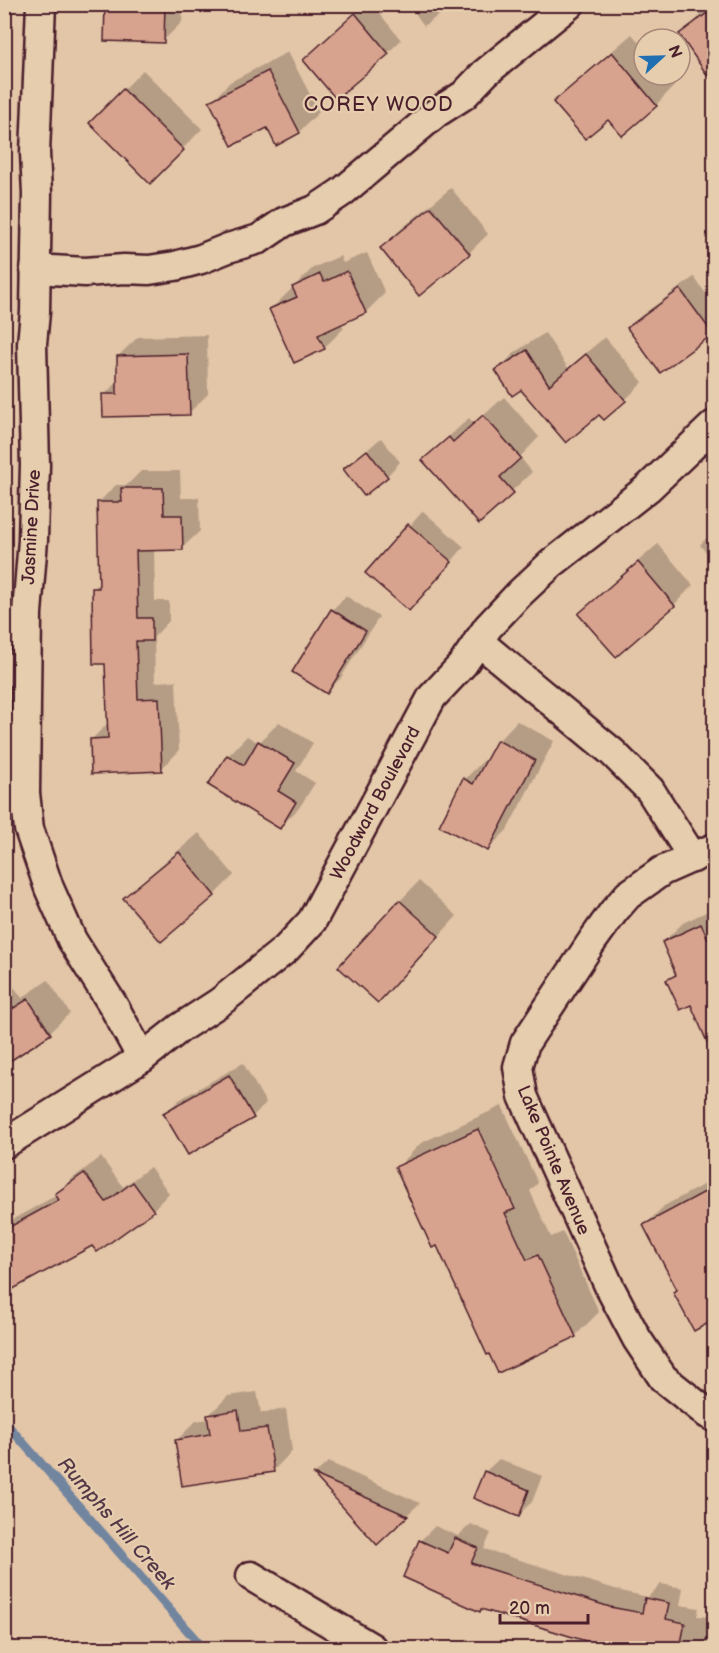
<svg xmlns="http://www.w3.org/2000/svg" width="719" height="1653" font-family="'Balsamiq Sans',sans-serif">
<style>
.shadow{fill:#0003}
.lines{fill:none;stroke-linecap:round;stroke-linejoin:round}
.stream{stroke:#71859f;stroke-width:9}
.building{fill:#d8a38e;stroke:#4a1f2b;stroke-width:1.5}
.minor-casing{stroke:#4a1f2b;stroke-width:33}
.minor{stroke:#e5cdad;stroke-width:28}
.labels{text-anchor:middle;stroke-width:4.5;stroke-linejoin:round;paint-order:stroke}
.street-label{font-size:18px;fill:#4a1f2b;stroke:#e5cdad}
.neighbourhood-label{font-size:20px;letter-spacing:1.5px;fill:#4a1f2b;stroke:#e5cdad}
.water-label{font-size:20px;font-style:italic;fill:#543848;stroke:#e5cdad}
</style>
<rect width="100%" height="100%" fill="#e3c5a7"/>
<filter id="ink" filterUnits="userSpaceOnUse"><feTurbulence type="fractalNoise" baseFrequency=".0167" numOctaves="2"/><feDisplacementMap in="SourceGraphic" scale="12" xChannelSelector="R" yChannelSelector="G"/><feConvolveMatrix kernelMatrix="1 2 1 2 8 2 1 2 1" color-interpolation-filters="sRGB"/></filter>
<g filter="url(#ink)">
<g class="shadow">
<path d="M107,4H183L182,22L163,41Z"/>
<path d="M365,4H372L401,40L388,53L319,46Z"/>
<path d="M409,4H454L424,26Z"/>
<path d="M692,4H714V57L703,65L681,34L700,16Z"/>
<path d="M632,34L644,49V75H666L675,85L656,105L608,118L555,102L575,83Z"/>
<path d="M288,52L319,112L299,132L211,102L230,82Z"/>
<path d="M143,70L202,129L150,182L91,123Z"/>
<path d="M451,188L488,234L469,253L382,248L401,229Z"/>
<path d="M367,253L385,293L366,312L341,323L344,328L324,348L271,309L313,268L340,256L343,263Z"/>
<path d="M694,277L714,305V330L712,333L628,328L642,315Z"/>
<path d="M545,333L568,368L605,337L643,382L625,400L599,412L522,388L497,371L515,352Z"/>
<path d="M207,335L208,394L189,413L104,395L119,380L118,356L138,337Z"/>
<path d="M504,397L539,437L520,457L532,472L479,522L424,460L469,418L474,424Z"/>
<path d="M381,438L400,462L387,476L345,469Z"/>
<path d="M141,471H180L181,498H199L200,531L182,548L154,549L155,601H169V621L154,637L155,682L176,681L179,751L161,769L91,740L109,722L106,662L93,589L100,582L98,503L116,485H127Z"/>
<path d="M423,511L464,547L423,595L368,573Z"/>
<path d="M714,530V561L700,545Z"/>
<path d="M658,544L693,585L674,605L616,655L580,614L600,594Z"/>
<path d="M346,596L379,617L340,679L327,692L294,672L332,610Z"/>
<path d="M517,721L554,741L507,830L487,850L465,779L484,760L487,761L498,741Z"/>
<path d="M279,722L313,743L296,771L315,783L299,808L280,827L211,784L228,756L247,736L259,743Z"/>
<path d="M199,833L234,875L214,895L161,940L125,898L145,879Z"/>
<path d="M419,881L457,916L398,981L400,901Z"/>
<path d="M714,908V1018L701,1024L691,1003L668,981L677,972L663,942L683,923Z"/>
<path d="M48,980L70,1013L50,1032L4,1063V993L14,987L22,998Z"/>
<path d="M243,1063L266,1103L253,1116L165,1113L179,1100Z"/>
<path d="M502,1106L538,1183L530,1191L551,1237L563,1232L599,1312L575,1336L438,1244L397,1168L421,1143Z"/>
<path d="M101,1157L123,1187L150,1167L169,1193L153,1210L4,1292V1224L57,1195L73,1178Z"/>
<path d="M714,1179V1318L695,1329L678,1289L645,1225L664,1206Z"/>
<path d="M257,1392L261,1413L286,1409L292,1451L273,1471L177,1440L196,1421L209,1419V1415L228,1396Z"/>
<path d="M499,1459L542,1476L532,1502L518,1515L485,1472Z"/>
<path d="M328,1462L420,1503L377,1543L315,1474Z"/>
<path d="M471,1524L491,1533L484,1549L625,1592L648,1597L661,1584L683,1588L680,1605L699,1608L697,1616L714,1617V1648H612L600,1646L601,1644L405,1576L421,1540L435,1526L458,1536Z"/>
</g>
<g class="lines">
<path class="stream" d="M4,1421L203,1648"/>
</g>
<g class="building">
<path d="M105,4H165L164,43L104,41Z"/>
<path d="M714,8V85L679,34Z"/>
<path d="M355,13L389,54L336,99L303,60Z"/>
<path d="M612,52L657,106L622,136L608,120L585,139L553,102Z"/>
<path d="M268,71L300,133L276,146L267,128L232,146L209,101Z"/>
<path d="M123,89L184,150L150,184L89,123Z"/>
<path d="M431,207L470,254L419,296L380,248Z"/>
<path d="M347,271L366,313L318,335L325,349L294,363L269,309L297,297L292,287L320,274L324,282Z"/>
<path d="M680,289L713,334L660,373L627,328Z"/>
<path d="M527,350L549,385L586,354L626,401L604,420L599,415L566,443L521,390L512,396L495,370Z"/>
<path d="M188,354L190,415L103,417L102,394H117V356Z"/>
<path d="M483,415L521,458L500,477L514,493L479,524L422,460L449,437L453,442Z"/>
<path d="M367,450L388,477L364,496L343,469Z"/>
<path d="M121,488H163L164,515H182L183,550L136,551L138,618H152V641H136L138,699L159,698L162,771L91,774L90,739L108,738L105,664H93L92,588H99L97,502H122Z"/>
<path d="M408,524L452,562L409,611L365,573Z"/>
<path d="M638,562L675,606L616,657L578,614Z"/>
<path d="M331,609L366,631L327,694L292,672Z"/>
<path d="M497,740L535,760L488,851L439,826L463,778L473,784Z"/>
<path d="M258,741L295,763L278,791L296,802L280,829L208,785L227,755L244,765Z"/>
<path d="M179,852L215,896L161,942L123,898Z"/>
<path d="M399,900L439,936L378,1003L338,967Z"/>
<path d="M701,924L708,939L714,936V1058L691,1005L680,1010L666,980L676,975L662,942Z"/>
<path d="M28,999L51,1034L4,1065V1014Z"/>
<path d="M229,1075L254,1118L188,1155L163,1113Z"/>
<path d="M478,1129L515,1209L505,1213L527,1260L538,1255L576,1337L498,1373L489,1354L487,1355L437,1246L432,1248L395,1167Z"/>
<path d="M84,1173L106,1202L133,1182L154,1211L97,1252L92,1246L4,1294V1230L59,1200L55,1194Z"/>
<path d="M714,1187V1320L694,1331L673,1292L677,1290L643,1225Z"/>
<path d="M238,1410L241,1431L267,1428L274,1472L182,1486L175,1440L210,1434L207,1415Z"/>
<path d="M484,1471L529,1490L519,1517L473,1498Z"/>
<path d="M313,1474L408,1516L377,1545Z"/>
<path d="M455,1538L478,1548L471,1563L610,1607L642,1613L645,1598L669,1603L666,1619L685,1623L680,1648H598L599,1645L481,1609L480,1612L403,1577L419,1540L448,1553Z"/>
</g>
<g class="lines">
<g class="minor-casing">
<g id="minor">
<path d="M41,4L35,153L37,193L35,312L32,344L35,465L33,540L27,613L25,793L29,829L49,888L72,940L113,1005L142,1058"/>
<path d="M35,269L85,272L124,269L149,270L175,266L201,259L228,248L259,239L284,222L315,210L342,192L436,113L464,95L485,73L570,4"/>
<path d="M478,641L612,752L650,790L693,858"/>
<path d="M714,848L662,871L628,895L614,911L593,940L525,1043L518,1067L523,1096L610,1288L637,1339L663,1378L708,1414L714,1417"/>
<path d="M4,1144L142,1058L180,1028L220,1002L286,949L312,921L432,697L463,664L488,627L519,594L551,564L648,488L714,425"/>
<path d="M251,1576L372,1648"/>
</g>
</g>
<use href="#minor" class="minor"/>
</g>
</g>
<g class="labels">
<g class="street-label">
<text transform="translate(31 527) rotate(-87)" y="6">Jasmine Drive</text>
<text transform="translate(375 803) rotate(-62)" y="6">Woodward Boulevard</text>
<text transform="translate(554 1160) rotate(67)" y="6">Lake Pointe Avenue</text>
</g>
<g class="neighbourhood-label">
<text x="379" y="111">COREY WOOD</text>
</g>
<g class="water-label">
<text transform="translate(117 1523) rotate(49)" y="7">Rumphs Hill Creek</text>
</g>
</g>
<rect width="719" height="1653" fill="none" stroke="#e5cdad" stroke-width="24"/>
<rect x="12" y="12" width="695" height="1629" fill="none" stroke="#4a1f2b" stroke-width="2" filter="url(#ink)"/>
<g transform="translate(662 57) rotate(68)"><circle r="28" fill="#e5cdad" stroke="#a78779" stroke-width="1.5"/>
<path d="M0-4.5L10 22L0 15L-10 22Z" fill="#1f6fb2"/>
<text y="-9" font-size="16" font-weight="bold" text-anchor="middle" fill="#4a1f2b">N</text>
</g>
<path d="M500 1614v9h88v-9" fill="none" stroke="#4a1f2b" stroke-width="3"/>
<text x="509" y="1614" font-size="18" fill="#4a1f2b" stroke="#e5cdad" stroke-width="4.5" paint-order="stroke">20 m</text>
</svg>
